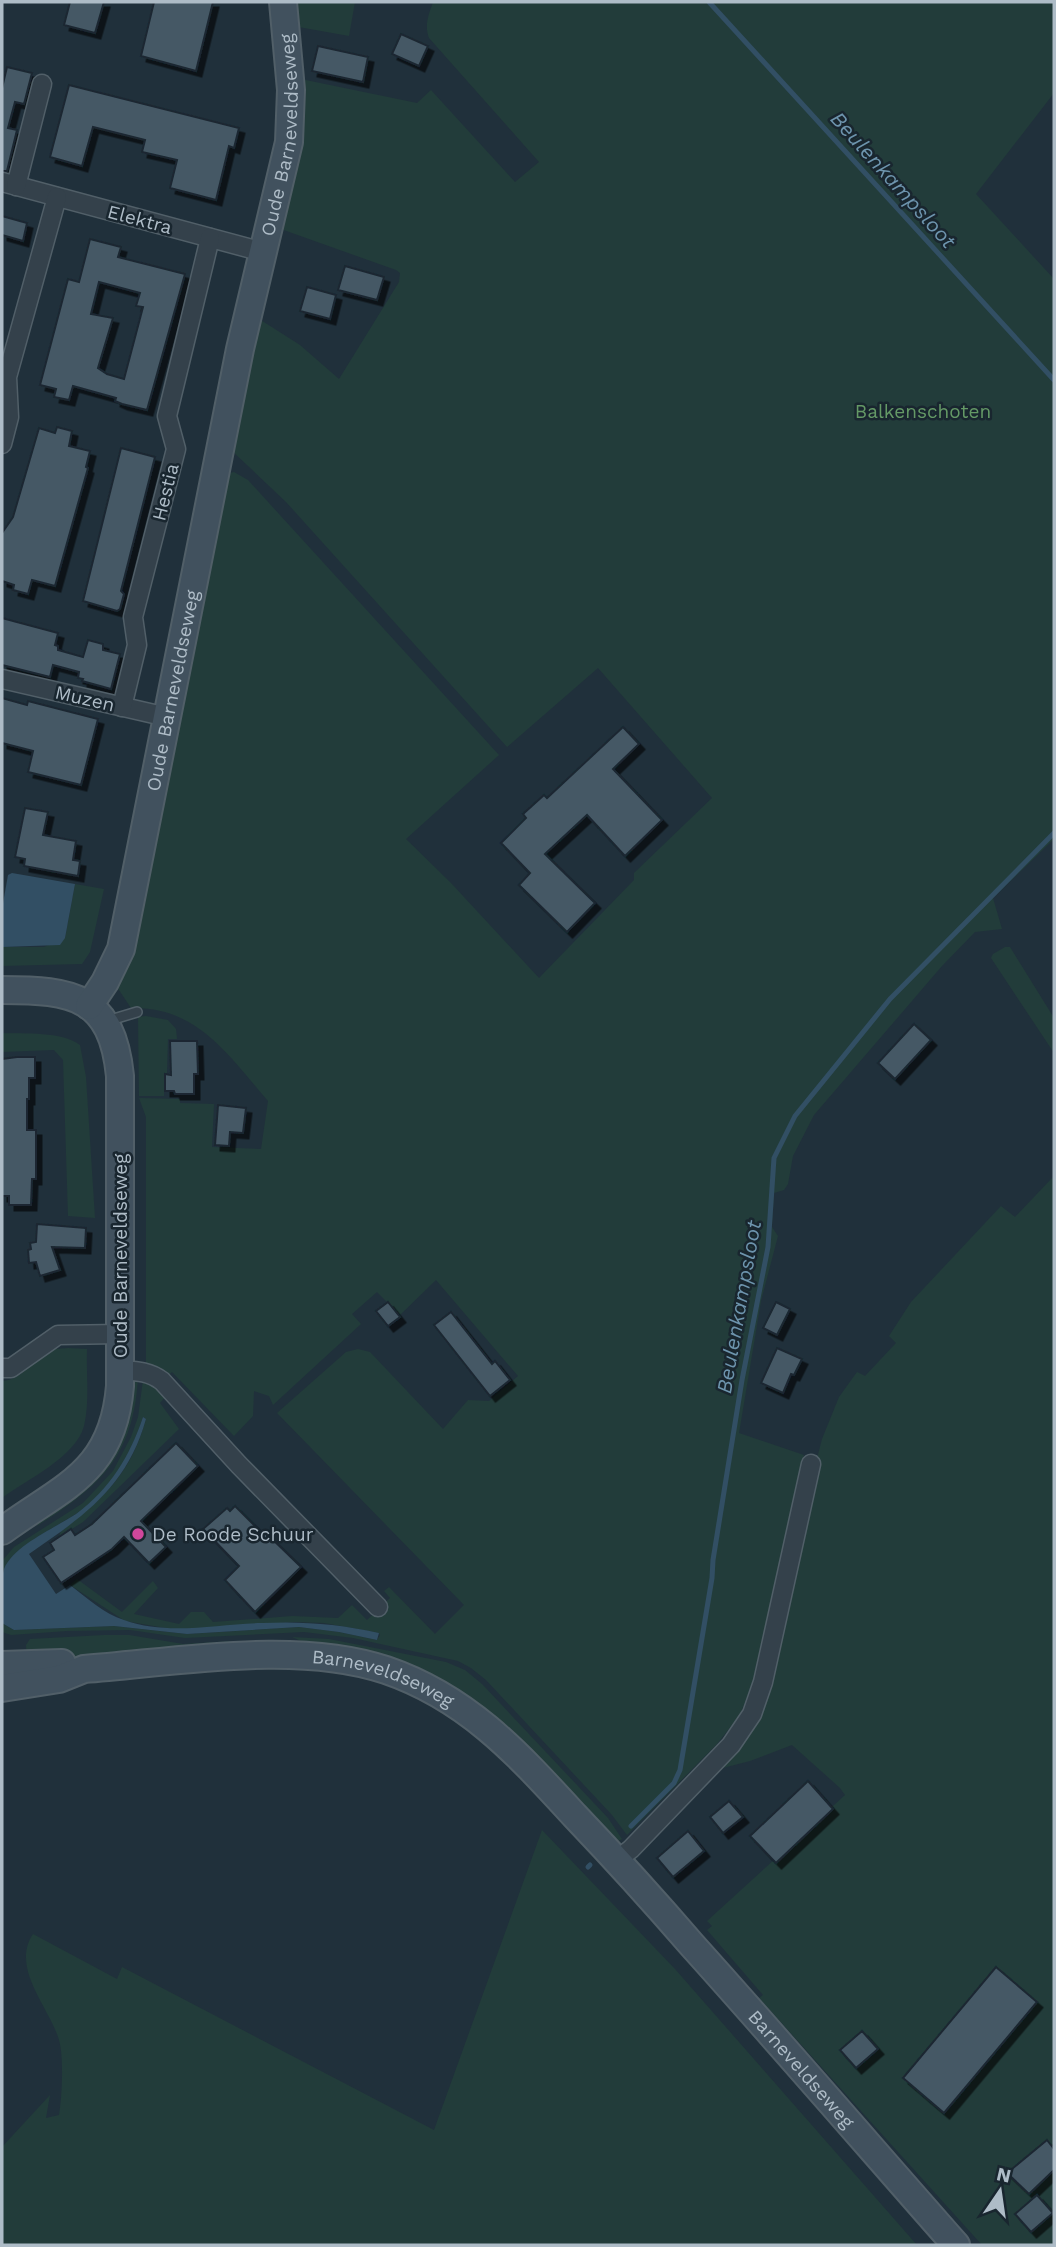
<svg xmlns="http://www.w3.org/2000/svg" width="1056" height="2247" font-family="'Work Sans',sans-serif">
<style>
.green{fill:#223c3a}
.water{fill:#324f64}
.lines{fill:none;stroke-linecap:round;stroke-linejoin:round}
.stream{stroke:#324f64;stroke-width:5}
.building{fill:#455865;stroke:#1b2831;stroke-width:2;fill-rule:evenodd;filter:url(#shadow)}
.lane-casing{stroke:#515f68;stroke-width:12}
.street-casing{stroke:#515f68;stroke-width:21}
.secondary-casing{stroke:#515f68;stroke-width:30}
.lane{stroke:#34414b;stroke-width:9}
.street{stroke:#34414b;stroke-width:18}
.secondary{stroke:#41515e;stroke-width:26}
.hotel-dot{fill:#d1479c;stroke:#19262f;stroke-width:2.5}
.labels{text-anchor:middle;stroke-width:5;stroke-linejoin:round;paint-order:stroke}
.street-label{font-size:19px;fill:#aebcc7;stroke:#19262f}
.park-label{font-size:19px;fill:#649966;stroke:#19262f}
.poi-label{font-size:19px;fill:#aebcc7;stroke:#19262f;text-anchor:start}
.water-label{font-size:21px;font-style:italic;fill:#6d94ad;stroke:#19262f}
</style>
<defs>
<filter id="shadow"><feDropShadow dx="5.5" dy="5.5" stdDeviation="0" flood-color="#0009"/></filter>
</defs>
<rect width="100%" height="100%" fill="#20303b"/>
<g class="green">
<path d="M293,2H355L349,36L293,26Z"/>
<path d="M433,2H1054V93L976,194L1054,279V839L993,898L1002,929L975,932L942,966L814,1115L793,1156L788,1184L784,1190L774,1193L772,1227L778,1236L761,1301L739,1433L804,1455L752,1684L740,1715L717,1744L627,1835L612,1815L486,1680L471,1668L458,1661L353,1638L304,1632L185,1638L130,1630L67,1631L11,1635L2,1632V1623L14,1630L114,1626L187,1634L299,1627L339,1632L377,1640L380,1635L379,1633L324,1623L295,1622L177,1630L125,1621L70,1585L77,1579L122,1612L153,1581L158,1588L134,1614L179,1624L191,1612H204L213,1622L292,1616L338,1618L352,1605L367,1620L390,1598L384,1591L389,1587L435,1634L464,1605L277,1413L346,1352L358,1349L370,1352L443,1429L468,1400L489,1401L518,1376L436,1280L400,1315L377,1292L352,1314L361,1324L273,1405L269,1396L254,1391L253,1416L234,1436L172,1372L166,1377L146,1365V1117L139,1098L180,1099V1103L214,1104L212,1147L261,1149L268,1101C229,1056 197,1006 131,1008L117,987L128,964L226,474L234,472L248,480L499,755L406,839L451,883L539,978L634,880V873L712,798L598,668L507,747L286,502L230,449L256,317L300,345L339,379L399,282L400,273L396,270L278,228L296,78L417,103L431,90L515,182L539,162L429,38C424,25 429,14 433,2Z"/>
<path d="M75,884L104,889L90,952L82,964L2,966V947H44L65,938Z"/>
<path d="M1005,947H1010L1054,1018V1053L991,958L993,954Z"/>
<path d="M146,1016L168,1020L176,1029L177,1039H168L167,1073H164V1096H139L138,1017Z"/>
<path d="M2,1033C25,1034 61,1031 80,1045L86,1077L95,1218L68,1216L63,1060L54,1050L2,1052Z"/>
<path d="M1054,1176V2245H982L759,1998L763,1995L707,1930L712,1926L707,1921L845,1795L840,1788L792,1745L750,1761L715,1770L746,1734L822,1439L839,1397L857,1372L865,1376L896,1343L889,1336L911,1302L1001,1206L1015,1217Z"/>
<path d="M68,1348L87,1349C86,1374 90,1402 84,1426C76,1457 26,1480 2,1498V1381C23,1380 32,1359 51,1350C56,1348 63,1349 68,1348Z"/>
<path d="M138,1378C133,1457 100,1486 37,1526L44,1513L132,1384Z"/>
<path d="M147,1378L166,1396L160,1403L179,1429L83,1522L59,1537L61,1530C106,1496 130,1475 146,1419L143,1417C132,1451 116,1480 89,1504C64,1526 13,1542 2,1574V1561L14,1547L83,1503L113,1471L131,1437L138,1417L143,1380Z"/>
<path d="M104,1635H129L183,1644L232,1641L223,1647L27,1660L26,1645L30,1639Z"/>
<path d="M292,1637L329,1639L446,1662L465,1670L482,1684L608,1818L622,1839L614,1843L512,1735Z"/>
<path d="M542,1830L675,1969L917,2245H2V2147L50,2095L46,2118L59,2115C62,2097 64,2057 59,2040C50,2008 10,1968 33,1934L117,1979L122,1967L434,2130Z"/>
</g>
<g class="water">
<path d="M12,873L75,884L65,938L60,945L2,947V909L8,875Z"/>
<path d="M143,1417L146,1419C127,1487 84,1516 29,1554L56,1594L70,1585C86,1597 104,1614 124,1620C169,1636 215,1624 262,1623C302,1621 340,1624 379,1633L377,1640L339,1632L299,1627L187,1634L114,1626L14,1630L2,1623C2,1607 0,1583 4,1569C14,1545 55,1528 76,1514C110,1489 130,1456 143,1417Z"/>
</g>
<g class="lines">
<g class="stream">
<path d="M709,2L1054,380"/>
<path d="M631,1826L674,1783L680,1770L712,1578L713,1560L742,1380L768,1247L774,1158L795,1116L890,999L1054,833"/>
<path d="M588,1867L590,1865"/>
</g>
</g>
<g class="building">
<path d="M70,2H104L95,33L64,25Z"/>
<path d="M154,2H213L196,71L141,56Z"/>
<path d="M401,34L428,46L419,66L392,54Z"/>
<path d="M318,46L368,57L363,82L312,71Z"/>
<path d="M7,67L32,73L24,104L15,102L8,128L17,130L7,171H2V88Z"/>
<path d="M69,85L239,128L234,148L229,146L216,200L170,188L177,160L142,152L145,140L93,127L82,166L50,157Z"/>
<path d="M2,216L27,223L23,241L2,235Z"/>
<path d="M90,239L121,247L118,257L185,274L147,410L122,404L115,401L116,398L73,386L69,400L54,397L56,389L40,385L68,279L79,282ZM99,282L140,293L136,306L143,307L124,379L107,374L98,368L113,318L91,314Z"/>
<path d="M345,266L384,277L377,300L338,290Z"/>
<path d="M307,287L336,295L330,319L300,311Z"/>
<path d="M57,427L72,431L69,446L90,451L86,467L88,468L55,586L32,580L28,594L13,590L14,585L2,581V533L13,517L39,428L55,433Z"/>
<path d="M121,448L155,457L121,591L124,594L120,609L117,611L83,601Z"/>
<path d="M2,618L58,633L55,645L58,646V650L83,657L88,640L103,644V650L120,654L111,689L82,681L83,679L78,678L79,672L53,665L50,677L2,665Z"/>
<path d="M2,698L27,705L28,701L98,719L81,785L28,772L33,751L2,743Z"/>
<path d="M623,727L639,744L613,769L662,820L625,856L587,815L545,854L595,903L567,932L519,885L530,873L501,843L526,818L523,814L544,795L547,798Z"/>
<path d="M25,808L48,812L43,835L76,841L73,860L80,861L78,876L24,866L25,859L15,857Z"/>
<path d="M914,1024L931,1040L895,1079L878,1063Z"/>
<path d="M170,1041H197L198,1074H194V1094H175L174,1091H165V1074L171,1075Z"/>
<path d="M17,1057H35V1078H29V1099H27V1130H36V1179H32L31,1205H9V1196H2V1059Z"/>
<path d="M218,1105L246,1108L243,1133L230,1132L229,1146L215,1145Z"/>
<path d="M37,1224L86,1228L85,1248L52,1247L60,1270L40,1276L36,1262L29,1263L28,1250L31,1249L30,1243L36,1242Z"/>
<path d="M388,1302L400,1317L388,1326L376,1311Z"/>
<path d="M776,1302L790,1309L777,1335L763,1328Z"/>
<path d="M451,1312L492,1364L495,1361L510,1380L490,1396L434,1325Z"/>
<path d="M777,1348L802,1359L794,1375L791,1374L783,1393L761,1383Z"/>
<path d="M176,1443L198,1466L141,1521L166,1547L149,1563L124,1537L112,1549L61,1583L43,1557L54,1550L50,1543L71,1529L75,1535L92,1524Z"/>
<path d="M235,1506L263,1534L265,1532L301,1567L255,1612L225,1580L239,1566L203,1529L227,1508L230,1511Z"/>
<path d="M808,1781L833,1809L776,1863L750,1836Z"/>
<path d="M729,1801L743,1817L723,1833L710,1817Z"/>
<path d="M688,1831L704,1851L673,1877L657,1858Z"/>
<path d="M996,1967L1037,2002L944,2113L903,2078Z"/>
<path d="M862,2031L878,2049L856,2068L840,2050Z"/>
<path d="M1047,2140L1054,2149V2170L1029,2194L1007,2173Z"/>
<path d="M1037,2195L1053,2213L1031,2232L1015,2214Z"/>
</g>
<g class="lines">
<g class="lane-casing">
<path id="lane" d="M107,1021L137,1012"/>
</g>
<g class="street-casing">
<g id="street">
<path d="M2,182L263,252"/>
<path d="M16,186L42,84"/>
<path d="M2,444L9,417L7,377L57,197"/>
<path d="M2,679L167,717"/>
<path d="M122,707L137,645L133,617L176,449L167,416L210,238"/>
<path d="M2,1368H11L58,1335L120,1334"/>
<path d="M120,1370C136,1371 149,1371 162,1381L239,1465L378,1607"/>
<path d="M617,1860L631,1849L731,1745L752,1714L763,1682L811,1464"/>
</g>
</g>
<g class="secondary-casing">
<g id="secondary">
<path d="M2,990C73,990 112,996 120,1076V1386C113,1473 63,1486 2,1531"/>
<path id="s1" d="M89,1006L105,982L121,949L240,349L289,142L291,90L283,2"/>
<path d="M2,1665L62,1663"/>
<path id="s2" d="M2,1688L59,1679L84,1669C177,1662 297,1640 386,1670C468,1698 518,1754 575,1816C615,1858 654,1901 692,1945C781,2044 868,2145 956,2245"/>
</g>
</g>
<use href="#lane" class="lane"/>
<use href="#street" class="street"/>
<use href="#secondary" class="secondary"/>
</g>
<circle class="hotel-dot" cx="138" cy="1534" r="7"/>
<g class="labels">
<g class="street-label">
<text dy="7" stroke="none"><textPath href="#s1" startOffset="896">Oude Barneveldseweg</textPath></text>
<text transform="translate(140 219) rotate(15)" y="7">Elektra</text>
<text transform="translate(165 492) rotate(-76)" y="7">Hestia</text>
<text dy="7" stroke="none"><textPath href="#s1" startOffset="329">Oude Barneveldseweg</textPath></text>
<text transform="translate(85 698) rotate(13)" y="7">Muzen</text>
<text transform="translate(120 1256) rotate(-90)" y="7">Oude Barneveldseweg</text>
<text dy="7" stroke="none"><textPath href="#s2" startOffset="388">Barneveldseweg</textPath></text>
<text dy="7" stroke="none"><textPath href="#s2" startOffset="970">Barneveldseweg</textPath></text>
</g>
<g class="park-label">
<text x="923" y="418">Balkenschoten</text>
</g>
<g class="poi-label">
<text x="152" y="1541">De Roode Schuur</text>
</g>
<g class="water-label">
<text transform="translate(893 180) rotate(48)" y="7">Beulenkampsloot</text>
<text transform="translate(739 1307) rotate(-80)" y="7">Beulenkampsloot</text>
</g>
</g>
<rect width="1056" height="2247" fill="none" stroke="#aebcc7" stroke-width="7"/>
<g transform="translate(1000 2191) rotate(13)" stroke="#19262f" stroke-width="5" paint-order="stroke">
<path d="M0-5L12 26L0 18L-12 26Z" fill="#aebcc7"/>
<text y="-10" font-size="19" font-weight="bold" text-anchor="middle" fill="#aebcc7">N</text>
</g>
</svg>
